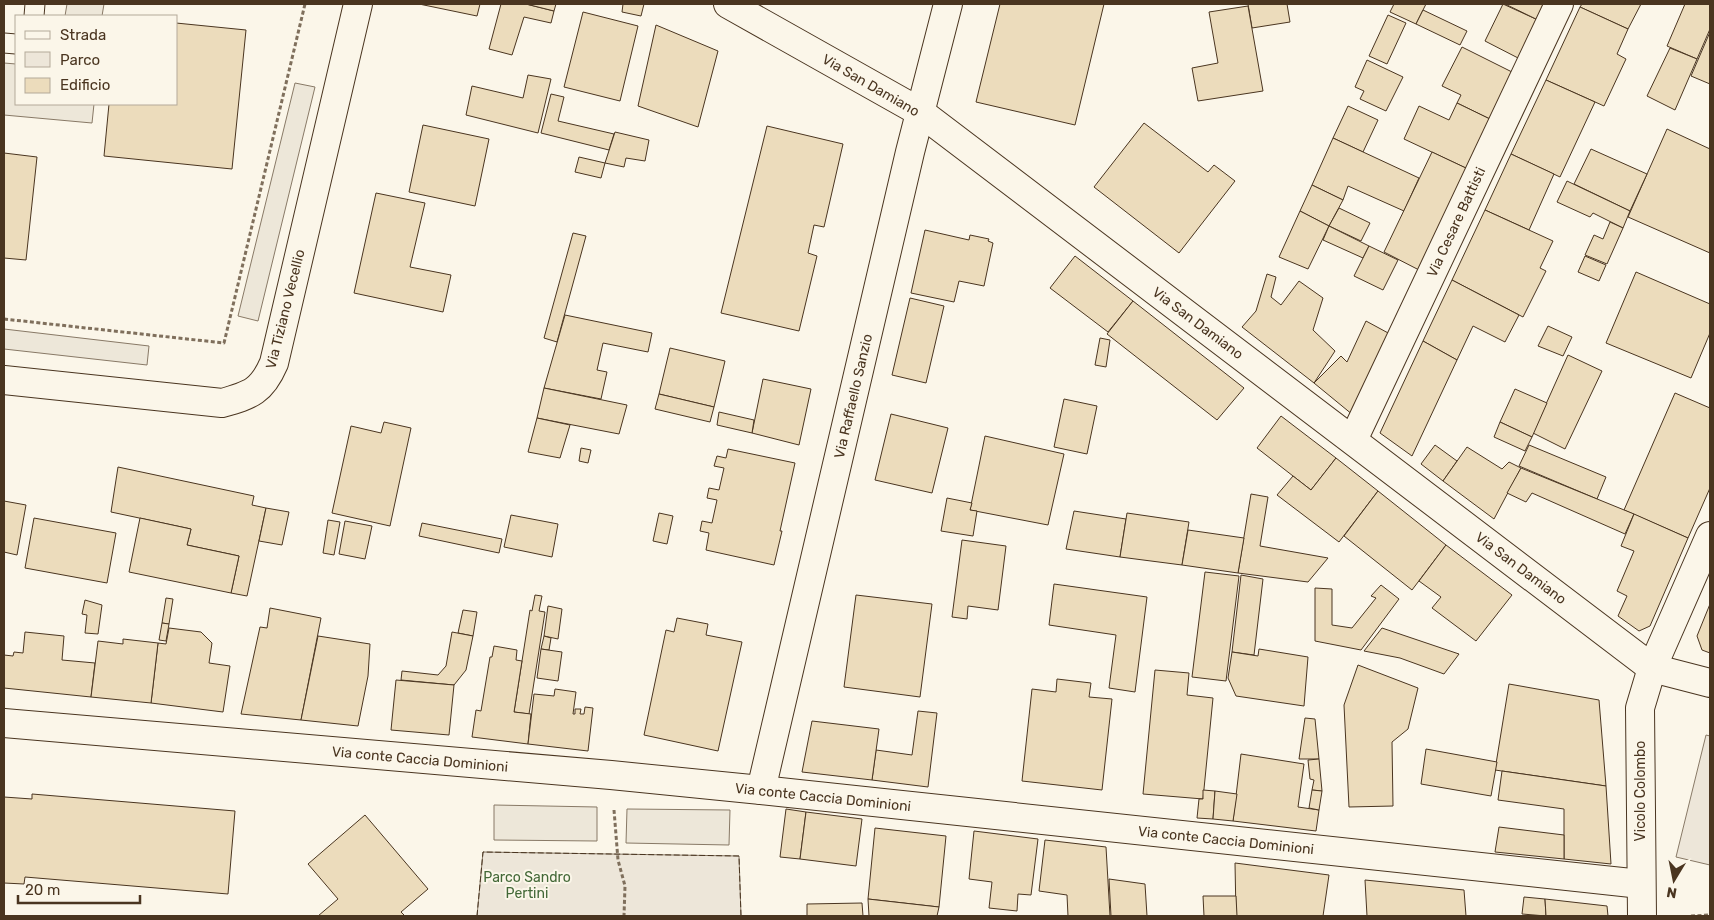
<svg xmlns="http://www.w3.org/2000/svg" width="1714" height="920" font-family="Rubik,sans-serif">
<style>
.green{fill:#ede6d9;stroke:#887966}
.parking{fill:#ede7d9;stroke:#887966}
.building{fill:#ecdcbc;stroke:#4a3520}
.lines{fill:none;stroke-linecap:round;stroke-linejoin:round}
.lane-casing{stroke:#4a3520;stroke-width:21}
.street-casing{stroke:#4a3520;stroke-width:30}
.path{stroke:#7f6f5c;stroke-width:3;stroke-dasharray:4 2.5;stroke-linecap:butt}
.lane{stroke:#fbf6e9;stroke-width:19}
.street{stroke:#fbf6e9;stroke-width:28}
.fence{stroke:#4a3520;stroke-width:1;stroke-dasharray:6 2.5;stroke-linecap:butt}
.labels{text-anchor:middle;stroke-width:4;stroke-linejoin:round;paint-order:stroke}
.street-label{font-size:14px;fill:#4a3520;stroke:#fbf6e9}
.park-label{font-size:14px;fill:#436837;stroke:#fbf6e9}
</style>
<rect width="100%" height="100%" fill="#fbf6e9"/>
<g class="green">
<path d="M1706,735L1710,736V865L1676,857Z"/>
<path d="M483,852L739,856L741,916H477Z"/>
</g>
<g class="parking">
<path d="M67,4H104L102,16H65Z"/>
<path d="M4,63L16,64V104H94L92,123L4,115Z"/>
<path d="M295,83L315,87L258,321L238,316Z"/>
<path d="M4,329L149,346L147,365L4,349Z"/>
<path d="M494,805L597,807V841L494,840Z"/>
<path d="M627,809L730,810L729,845L626,843Z"/>
</g>
<g class="building">
<path d="M419,4H480L477,16Z"/>
<path d="M501,4H526L554,11L551,23L524,17L512,55L489,49Z"/>
<path d="M526,4H556L554,11Z"/>
<path d="M623,4H644L641,16L622,12Z"/>
<path d="M1000,4H1104L1075,125L976,102Z"/>
<path d="M1248,4H1287L1290,22L1252,28Z"/>
<path d="M1394,4H1426L1416,24L1390,12Z"/>
<path d="M1503,4L1538,20L1520,59L1485,41Z"/>
<path d="M1505,4H1546L1538,20Z"/>
<path d="M1582,4H1641L1628,29L1580,7Z"/>
<path d="M1685,4H1710V29L1697,59L1667,46Z"/>
<path d="M1248,6L1263,91L1198,101L1192,68L1218,63L1209,12Z"/>
<path d="M1580,7L1628,29L1617,54L1626,59L1604,106L1546,80Z"/>
<path d="M1423,10L1467,31L1460,45L1416,24Z"/>
<path d="M583,12L638,26L620,101L564,87Z"/>
<path d="M1388,15L1406,23L1387,64L1369,56Z"/>
<path d="M176,23L246,30L232,169L104,156L109,104H176Z"/>
<path d="M656,25L718,51L698,127L638,106Z"/>
<path d="M1710,32V84L1691,76Z"/>
<path d="M1462,47L1514,73L1492,120L1457,103L1461,95L1442,86Z"/>
<path d="M1670,48L1697,59L1675,110L1647,96Z"/>
<path d="M1367,60L1403,77L1386,111L1360,99L1364,91L1355,87Z"/>
<path d="M528,75L551,79L538,133L466,115L472,86L523,98Z"/>
<path d="M1546,80L1595,102L1560,177L1511,154Z"/>
<path d="M551,94L564,97L558,121L614,134L609,150L541,133Z"/>
<path d="M1457,103L1492,120L1468,169L1404,139L1419,106L1449,120Z"/>
<path d="M1348,106L1378,120L1363,152L1333,138Z"/>
<path d="M1144,123L1208,172L1214,165L1235,181L1179,253L1094,187Z"/>
<path d="M423,125L489,139L475,206L409,192Z"/>
<path d="M767,126L843,144L824,227L814,225L808,253L817,256L799,331L721,313Z"/>
<path d="M1667,129L1710,149V253L1628,217Z"/>
<path d="M615,132L649,140L645,161L626,158L624,167L605,163Z"/>
<path d="M1333,138L1419,178L1404,211L1348,186L1343,200L1312,185Z"/>
<path d="M1591,149L1647,174L1630,211L1574,184Z"/>
<path d="M1432,152L1468,169L1421,271L1384,252Z"/>
<path d="M4,153L37,157L26,260L4,258Z"/>
<path d="M1511,154L1554,174L1529,230L1485,210Z"/>
<path d="M579,157L605,163L601,178L575,172Z"/>
<path d="M1567,181L1630,211L1623,228L1593,213L1590,217L1557,202Z"/>
<path d="M1312,185L1343,200L1329,226L1300,211Z"/>
<path d="M376,193L425,203L410,267L451,275L443,312L354,293Z"/>
<path d="M1339,208L1370,223L1361,241L1329,226Z"/>
<path d="M1485,210L1553,241L1540,268L1546,271L1523,317L1452,280Z"/>
<path d="M1300,211L1329,226L1308,269L1279,257Z"/>
<path d="M1610,222L1623,228L1607,264L1585,255L1594,235L1603,239Z"/>
<path d="M1329,226L1369,246L1363,258L1323,240Z"/>
<path d="M925,230L969,240L970,235L989,239L988,241L993,243L984,286L959,281L954,302L911,293Z"/>
<path d="M573,233L586,236L557,342L544,338Z"/>
<path d="M1369,246L1398,260L1383,290L1354,276Z"/>
<path d="M1075,256L1133,301L1108,332L1050,288Z"/>
<path d="M1585,256L1606,265L1599,281L1578,272Z"/>
<path d="M1636,272L1710,304V333L1691,378L1606,343Z"/>
<path d="M1267,274L1276,277L1271,297L1281,305L1299,281L1323,298L1313,330L1335,351L1314,383L1242,327L1256,311Z"/>
<path d="M1452,280L1519,315L1505,342L1473,326L1457,360L1423,341Z"/>
<path d="M910,298L944,306L926,383L892,375Z"/>
<path d="M1133,301L1244,388L1217,420L1107,334Z"/>
<path d="M565,315L652,333L648,352L603,343L597,370L607,372L601,399L544,388Z"/>
<path d="M1366,321L1390,334L1353,415L1314,383L1341,356L1347,362Z"/>
<path d="M1548,326L1572,337L1563,356L1538,346Z"/>
<path d="M1100,338L1110,340L1106,367L1095,365Z"/>
<path d="M1423,341L1457,360L1412,456L1380,433Z"/>
<path d="M670,348L725,361L714,407L659,394Z"/>
<path d="M1568,355L1602,371L1565,449L1533,433Z"/>
<path d="M763,379L811,389L799,445L752,433Z"/>
<path d="M544,388L627,405L619,434L537,418Z"/>
<path d="M1515,389L1547,403L1532,437L1500,422Z"/>
<path d="M1675,393L1710,408V488L1688,538L1624,510Z"/>
<path d="M659,394L714,407L710,422L655,409Z"/>
<path d="M1064,399L1097,406L1087,454L1054,447Z"/>
<path d="M719,412L754,420L752,433L717,425Z"/>
<path d="M891,414L948,428L932,493L875,480Z"/>
<path d="M1281,416L1336,458L1311,490L1257,448Z"/>
<path d="M537,418L570,425L560,458L528,452Z"/>
<path d="M384,422L411,428L390,526L332,513L351,426L381,433Z"/>
<path d="M1500,422L1532,437L1525,451L1494,437Z"/>
<path d="M985,436L1064,454L1048,525L970,510Z"/>
<path d="M1435,445L1457,461L1443,481L1421,464Z"/>
<path d="M1529,445L1606,477L1597,499L1519,466Z"/>
<path d="M1467,447L1502,469L1509,462L1521,468L1494,519L1443,481Z"/>
<path d="M581,448L591,450L588,463L579,461Z"/>
<path d="M728,449L795,463L780,531H782L774,565L706,550L709,533L700,531L702,521L712,523L717,500L707,498L709,488L719,490L724,468L714,466L717,456L726,458Z"/>
<path d="M1336,458L1378,491L1339,542L1277,495L1293,476L1311,490Z"/>
<path d="M118,467L254,496L252,505L266,508L247,596L231,593L239,556L187,545L191,529L111,512Z"/>
<path d="M1521,468L1634,514L1625,534L1532,493L1526,502L1507,493Z"/>
<path d="M1378,491L1446,545L1412,590L1344,536Z"/>
<path d="M1251,494L1268,497L1260,546L1328,558L1308,582L1238,573Z"/>
<path d="M947,498L972,503L970,510L977,511L973,536L941,531Z"/>
<path d="M4,501L26,505L17,555L4,552Z"/>
<path d="M266,508L289,512L282,545L259,541Z"/>
<path d="M1074,511L1126,519L1120,557L1066,549Z"/>
<path d="M659,513L673,516L667,544L653,541Z"/>
<path d="M1127,513L1189,522L1182,565L1120,557Z"/>
<path d="M1634,514L1688,538L1650,626L1639,631L1618,616L1627,596L1617,591L1634,551L1621,546Z"/>
<path d="M511,515L558,524L552,557L504,547Z"/>
<path d="M34,518L116,533L107,583L25,568Z"/>
<path d="M140,518L191,529L187,545L239,556L231,593L129,572Z"/>
<path d="M328,520L340,522L334,555L323,553Z"/>
<path d="M345,521L372,526L365,559L339,554Z"/>
<path d="M422,523L502,539L499,553L419,536Z"/>
<path d="M1188,530L1244,538L1238,573L1182,565Z"/>
<path d="M962,540L1006,546L998,610L968,606L967,619L952,617Z"/>
<path d="M1446,545L1512,595L1476,641L1432,608L1441,597L1419,581Z"/>
<path d="M1205,572L1239,576L1226,681L1192,677Z"/>
<path d="M1241,575L1263,579L1254,655L1232,652Z"/>
<path d="M1054,584L1147,597L1135,692L1109,688L1116,635L1049,625Z"/>
<path d="M1381,585L1399,599L1361,650L1315,641V588L1332,589V625L1352,628L1376,598L1371,596Z"/>
<path d="M535,595L542,596L539,611L545,612L529,714L514,712L530,610L532,611Z"/>
<path d="M856,595L932,604L920,697L844,687Z"/>
<path d="M166,598L173,599L169,624L162,623Z"/>
<path d="M85,600L102,605L98,634L85,633L87,615L82,614Z"/>
<path d="M1710,604V653L1702,650L1697,636Z"/>
<path d="M548,606L562,609L558,639L544,636Z"/>
<path d="M270,608L321,618L301,720L241,714L260,627L267,628Z"/>
<path d="M463,610L477,612L473,636L458,633Z"/>
<path d="M677,618L708,624L706,635L742,642L718,751L644,735L666,630L674,632Z"/>
<path d="M162,623L169,624L166,641L159,640Z"/>
<path d="M169,628L201,632L212,643L209,663L230,666L223,712L151,703L158,643L166,644Z"/>
<path d="M1382,628L1459,654L1444,674L1400,658L1364,651Z"/>
<path d="M25,632L64,636L62,660L95,663L91,697L4,688V655L13,656L14,652L23,653Z"/>
<path d="M452,632L473,636L466,670L454,685L401,680L402,671L438,675L446,666Z"/>
<path d="M318,636L370,644L368,676L358,726L301,720Z"/>
<path d="M544,636L551,638L549,650L541,649Z"/>
<path d="M123,639L158,643L151,703L91,697L98,641L123,644Z"/>
<path d="M494,646L517,650L516,660L522,661L514,712L531,714L528,744L472,737L476,710L481,711L490,657H492Z"/>
<path d="M541,649L562,652L558,681L537,678Z"/>
<path d="M1259,649L1308,657L1304,706L1236,696L1228,678L1232,652L1258,656Z"/>
<path d="M1358,665L1418,688L1408,729L1392,742L1393,806L1349,807L1344,705Z"/>
<path d="M1155,670L1189,673L1187,695L1213,698L1203,799L1143,794Z"/>
<path d="M1057,679L1091,683L1089,697L1112,699L1102,790L1022,781L1032,689L1056,692Z"/>
<path d="M396,680L454,685L449,735L391,730Z"/>
<path d="M1509,684L1599,700L1606,786L1495,770Z"/>
<path d="M555,689L576,692L573,714H575V709H581L580,714H584L585,707L593,708L588,751L528,744L534,694L554,696Z"/>
<path d="M918,711L937,713L928,787L872,780L876,750L912,755Z"/>
<path d="M1305,718L1315,719L1319,759H1299Z"/>
<path d="M812,721L879,729L872,780L802,772Z"/>
<path d="M1426,749L1497,762L1491,796L1421,784Z"/>
<path d="M1241,754L1304,764L1298,807L1319,810L1316,831L1233,821Z"/>
<path d="M1319,759L1322,791L1312,790L1314,780L1310,779L1308,760Z"/>
<path d="M1502,771L1606,786L1611,864L1564,859V809L1498,800Z"/>
<path d="M1203,790L1215,791L1213,819L1197,818L1199,799H1203Z"/>
<path d="M1312,790L1322,791L1319,810L1309,808Z"/>
<path d="M1215,791L1237,794L1233,821L1213,819Z"/>
<path d="M32,794L235,811L228,894L25,877L24,884L4,883V797L32,799Z"/>
<path d="M786,809L806,812L800,859L780,857Z"/>
<path d="M806,812L862,819L856,866L800,859Z"/>
<path d="M365,815L428,889L401,912L405,916H318L338,899L308,864Z"/>
<path d="M1499,827L1564,835V859L1495,852Z"/>
<path d="M875,828L946,836L939,907L868,899Z"/>
<path d="M974,831L1038,839L1031,895L1018,894L1017,911L989,908L992,882L969,879Z"/>
<path d="M1045,840L1106,847L1110,916H1068L1067,895L1039,891Z"/>
<path d="M1235,863L1329,875L1323,916H1236Z"/>
<path d="M1109,879L1145,884L1147,916H1111Z"/>
<path d="M1365,880L1464,890L1466,916H1367Z"/>
<path d="M1203,896H1236L1237,916H1204Z"/>
<path d="M1524,897L1545,899L1546,916L1522,914Z"/>
<path d="M868,899L939,907L937,916H869Z"/>
<path d="M1545,899L1607,906L1608,916H1546Z"/>
<path d="M862,903L863,916H807V904Z"/>
</g>
<g class="lines">
<g class="lane-casing">
<g id="lane">
<path d="M34,16L35,4"/>
<path d="M4,43L16,44"/>
</g>
</g>
<g class="street-casing">
<g id="street">
<path d="M728,4L920,112L1652,668L1710,683"/>
<path d="M4,380L222,403C251,395 262,391 274,363L358,4"/>
<path d="M1353,440L1559,4"/>
<path d="M4,723L611,775L761,790L1641,884"/>
<path d="M761,790L910,152L948,4"/>
<path d="M1642,916L1640,708L1652,668L1710,536"/>
</g>
</g>
<g class="path">
<path d="M4,319L224,343L305,4"/>
<path d="M614,810L618,860L625,886L624,916"/>
<path d="M1691,916L1710,915"/>
</g>
<use href="#lane" class="lane"/>
<use href="#street" class="street"/>
<path class="fence" d="M477,916L483,852L739,856L741,916"/>
</g>
<g class="labels">
<g class="street-label">
<text transform="translate(871 85) rotate(30)" y="5">Via San Damiano</text>
<text transform="translate(1456 222) rotate(-65)" y="5">Via Cesare Battisti</text>
<text transform="translate(285 309) rotate(-76)" y="5">Via Tiziano Vecellio</text>
<text transform="translate(1198 323) rotate(37)" y="5">Via San Damiano</text>
<text transform="translate(853 396) rotate(-77)" y="5">Via Raffaello Sanzio</text>
<text transform="translate(1521 568) rotate(37)" y="5">Via San Damiano</text>
<text transform="translate(420 759) rotate(5)" y="5">Via conte Caccia Dominioni</text>
<text transform="translate(1640 791) rotate(-90)" y="5">Vicolo Colombo</text>
<text transform="translate(823 797) rotate(6)" y="5">Via conte Caccia Dominioni</text>
<text transform="translate(1226 840) rotate(6)" y="5">Via conte Caccia Dominioni</text>
</g>
<g class="park-label">
<text x="527" y="882">Parco Sandro<tspan x="527" dy="16">Pertini</tspan></text>
</g>
</g>
<rect width="1714" height="920" fill="none" stroke="#4a3520" stroke-width="10"/>
<rect x="15" y="15" width="162" height="90" fill="#fbf6e9" stroke="#b4a999"/>
<rect x="25" y="31" width="25" height="8" fill="#fbf6e9" stroke="#b4a999"/>
<text x="60" y="40" font-size="15" fill="#4a3520">Strada</text>
<rect x="25" y="52" width="25" height="15" fill="#ede6d9" stroke="#b4a999"/>
<text x="60" y="65" font-size="15" fill="#4a3520">Parco</text>
<rect x="25" y="78" width="25" height="15" fill="#ecdcbc" stroke="#b4a999"/>
<text x="60" y="90" font-size="15" fill="#4a3520">Edificio</text>
<g transform="translate(1674 880) rotate(190)" stroke="#fbf6e9" stroke-width="4" paint-order="stroke">
<path d="M0-4L9 19L0 12L-9 19Z" fill="#4a3520"/>
<text y="-8" font-size="14" font-weight="bold" text-anchor="middle" fill="#4a3520">N</text>
</g>
<path d="M18 895v8h122v-8" fill="none" stroke="#4a3520" stroke-width="2.5"/>
<text x="25" y="895" font-size="15" fill="#4a3520" stroke="#fbf6e9" stroke-width="4" paint-order="stroke">20 m</text>
</svg>
